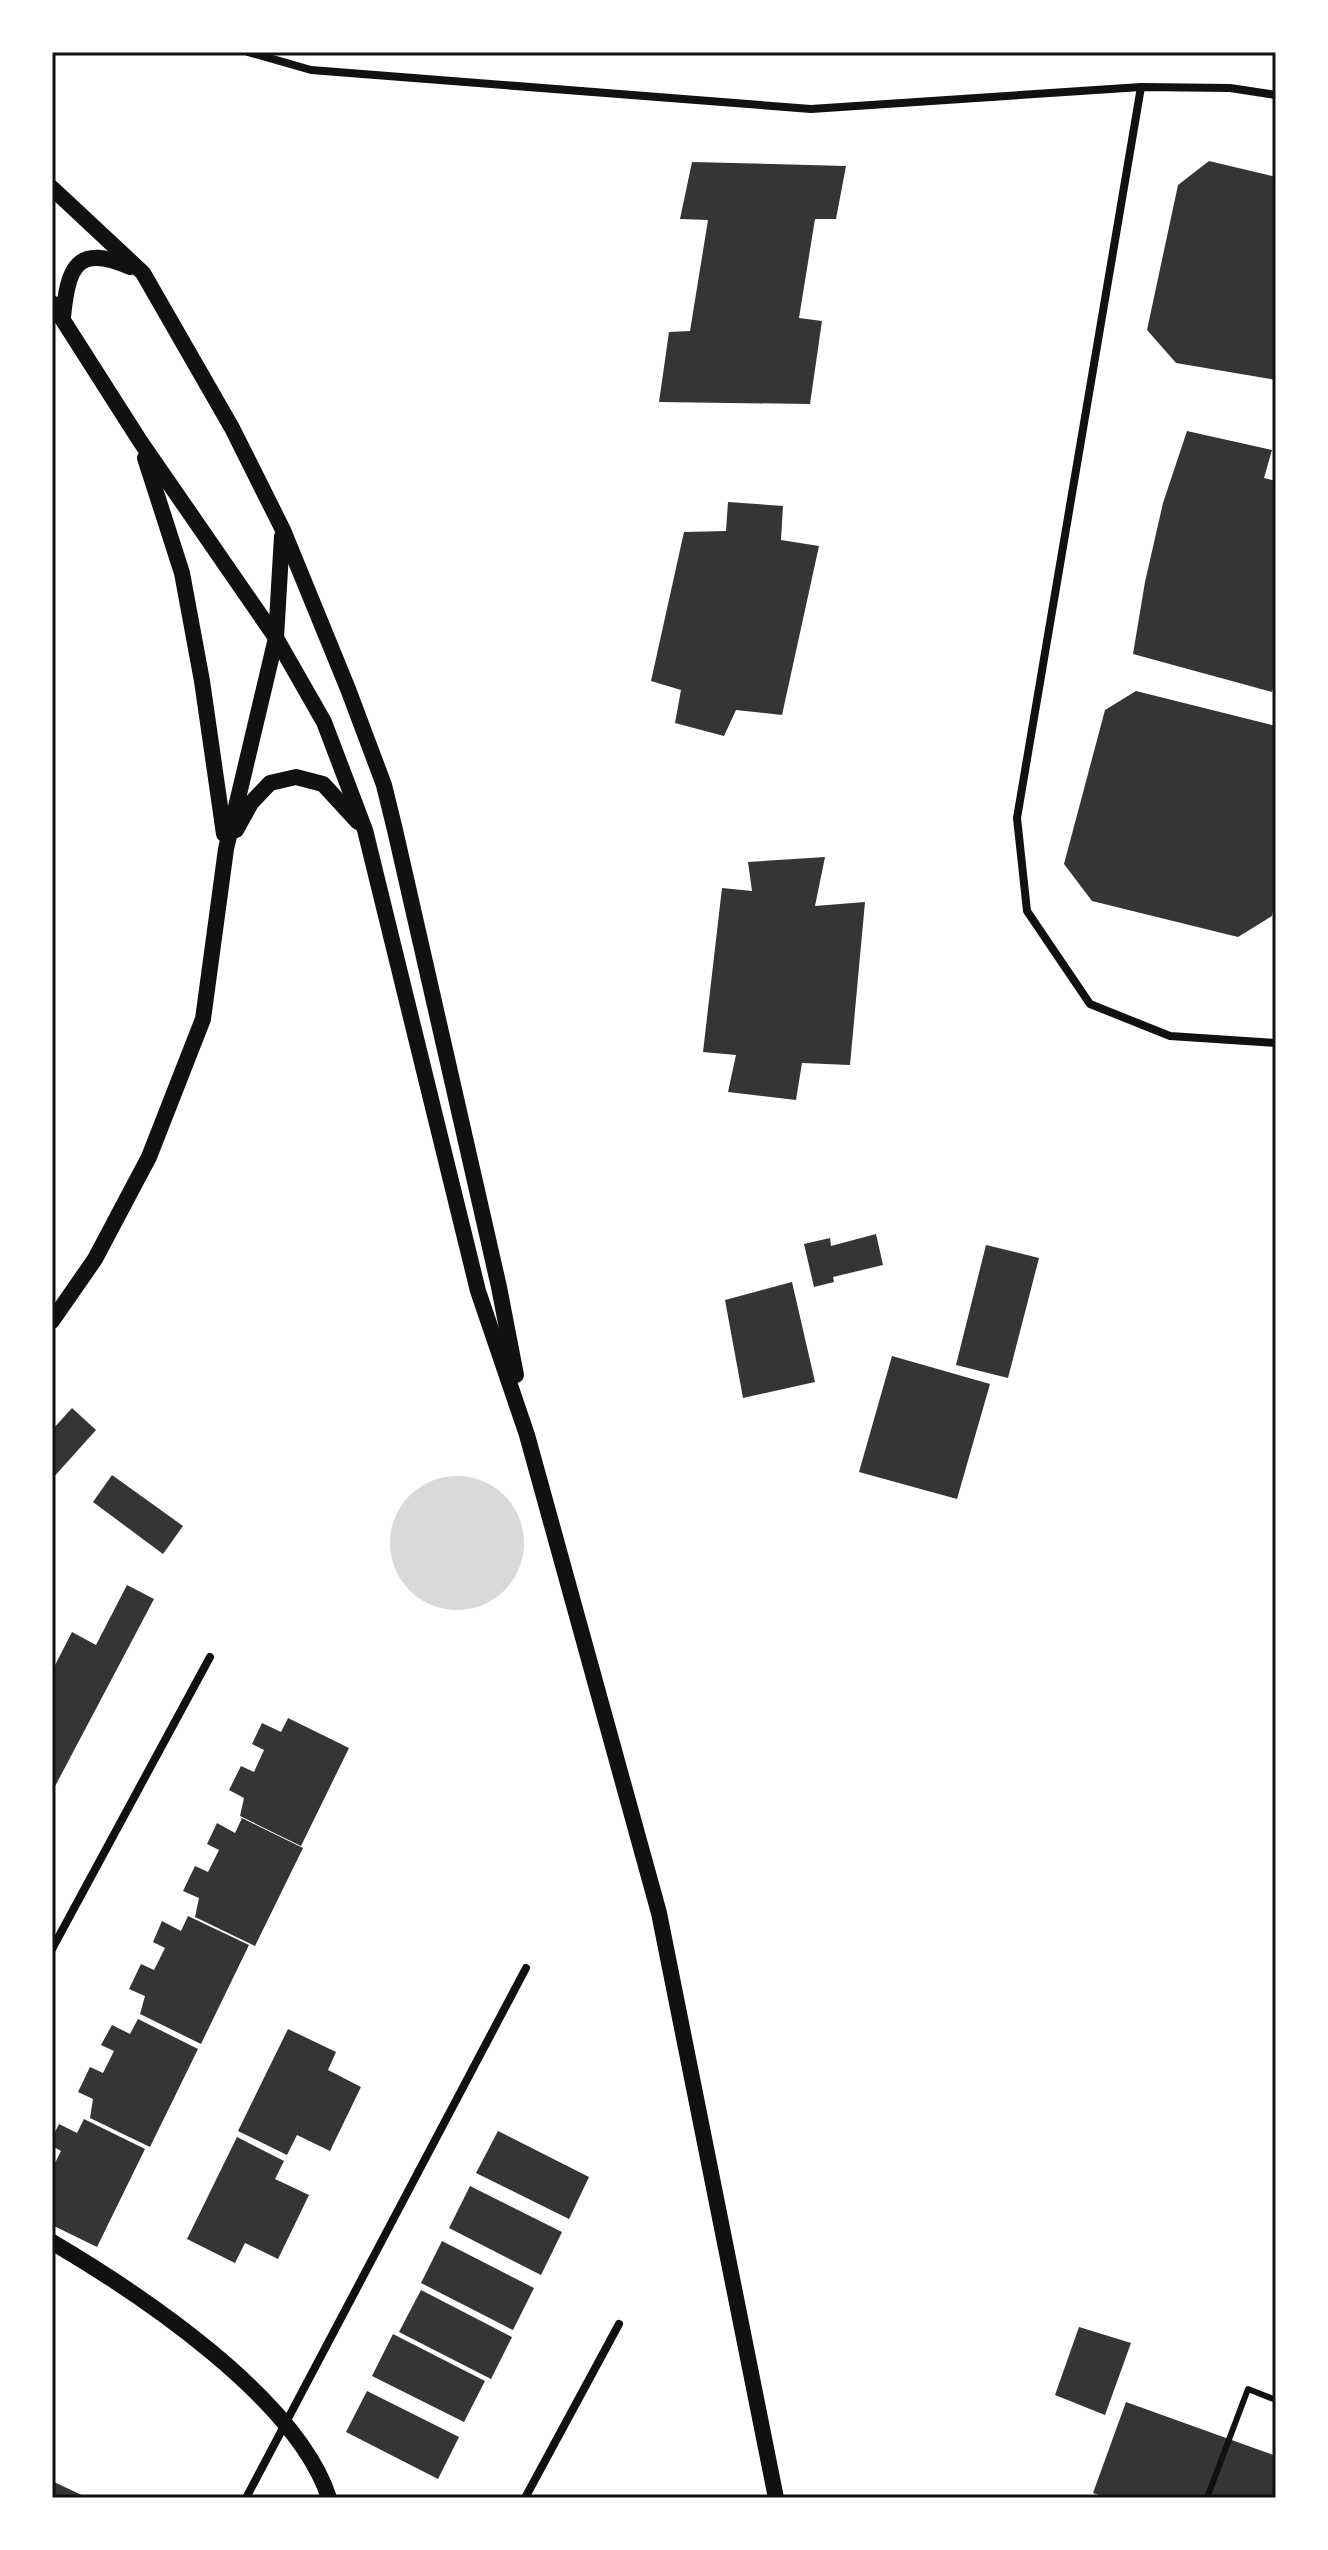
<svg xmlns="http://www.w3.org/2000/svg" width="1328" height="2550" font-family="'Exo 2',sans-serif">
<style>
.water{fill:#d9d9d9}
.building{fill:#353535}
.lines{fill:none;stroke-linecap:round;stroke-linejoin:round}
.service{stroke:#111;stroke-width:6}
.minor{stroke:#111;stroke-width:8}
.secondary{stroke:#111;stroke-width:16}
.neatline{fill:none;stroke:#111;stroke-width:3}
</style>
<rect width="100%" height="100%" fill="#fff"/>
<circle class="water" cx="457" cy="1543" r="67"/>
<g class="building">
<path d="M1209,161L1276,177V380L1176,363L1147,330L1178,185Z"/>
<path d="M692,162L846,166L836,219H815L799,318L822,321L810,404L659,402L669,332L690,331L708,220L680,219Z"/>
<path d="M1187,431L1272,450L1264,478L1276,481V678L1272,692L1133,654L1145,582L1163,503Z"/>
<path d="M728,502L783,506L781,540L819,546L782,715L736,710L724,736L675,723L681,690L651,681L684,532L726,531Z"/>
<path d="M1136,691L1276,726V897L1272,916L1238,937L1092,901L1064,864L1105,710Z"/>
<path d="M825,857L815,906L865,902L850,1065L802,1063L796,1100L728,1092L736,1055L703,1052L722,888L752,891L748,862Z"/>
<path d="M876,1234L883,1265L833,1277L834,1282L814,1287L804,1244L830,1238L831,1246Z"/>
<path d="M986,1245L1039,1258L1008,1378L956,1365Z"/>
<path d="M792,1282L815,1382L743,1398L725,1300Z"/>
<path d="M892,1356L990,1384L957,1499L859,1472Z"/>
<path d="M72,1408L96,1430L52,1479V1430Z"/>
<path d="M112,1475L183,1526L163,1554L93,1502Z"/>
<path d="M127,1585L154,1599L52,1792V1671L72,1632L96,1645Z"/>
<path d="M288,1718L349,1748L301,1846L240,1816L244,1798L229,1790L241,1766L254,1772L264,1750L252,1744L262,1723L281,1732Z"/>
<path d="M242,1818L303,1848L255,1946L195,1917L199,1898L183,1891L195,1866L208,1872L219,1850L207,1844L217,1823L235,1833Z"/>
<path d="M188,1916L249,1945L201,2044L140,2014L145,1996L129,1989L141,1964L154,1970L165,1948L153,1942L162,1921L181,1931Z"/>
<path d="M138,2019L198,2049L150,2147L90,2118L93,2099L78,2092L90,2067L103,2073L114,2051L101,2045L112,2025L130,2034Z"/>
<path d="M288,2029L336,2052L328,2070L361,2087L330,2151L297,2135L287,2155L238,2131Z"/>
<path d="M84,2119L145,2149L97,2247L52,2225V2169L61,2151L52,2146V2138L59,2124L77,2133Z"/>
<path d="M498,2131L589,2177L569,2219L476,2173Z"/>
<path d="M237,2137L284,2161L275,2179L309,2195L278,2259L245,2243L235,2263L187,2239Z"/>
<path d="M470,2186L562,2232L541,2275L449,2228Z"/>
<path d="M442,2241L534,2288L513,2330L421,2283Z"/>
<path d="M421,2290L512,2337L491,2379L399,2332Z"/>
<path d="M1079,2327L1131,2343L1105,2415L1055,2395Z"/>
<path d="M393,2334L485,2381L464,2422L372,2376Z"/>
<path d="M367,2391L459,2437L438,2479L346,2432Z"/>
<path d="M1126,2402L1276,2456V2498H1107L1093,2493Z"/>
<path d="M52,2481L88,2498H52Z"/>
</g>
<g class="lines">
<path class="service" d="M1207,2498L1248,2389L1276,2400"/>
<g class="minor">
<path d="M248,52L311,70L811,109L1141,87L1230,88L1276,95"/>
<path d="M1141,87L1017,818L1027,911L1090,1004L1170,1036L1276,1043"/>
<path d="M52,1949L210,1657"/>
<path d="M246,2498L526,1968"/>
<path d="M525,2498L619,2324"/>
</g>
<g class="secondary">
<path d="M52,188L143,273L232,428L283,530L348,689L384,785L395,830L499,1287L516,1375"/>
<path d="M52,303L140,441L276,638L324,722L365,830L478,1291L527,1435L659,1913L776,2498"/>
<path d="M63,317C68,268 76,243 130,267"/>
<path d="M145,458L182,573L202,681L224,834"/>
<path d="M236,830L251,803L270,783L296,777L323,784L358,822"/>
<path d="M52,1321L95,1259L149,1157L203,1019L226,849L276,638L282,536"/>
<path d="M52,2242C140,2294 297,2398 329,2498"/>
</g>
</g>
<rect width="1328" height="2550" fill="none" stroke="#ffffff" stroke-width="108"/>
<rect x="54" y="54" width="1220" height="2442" class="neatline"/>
</svg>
